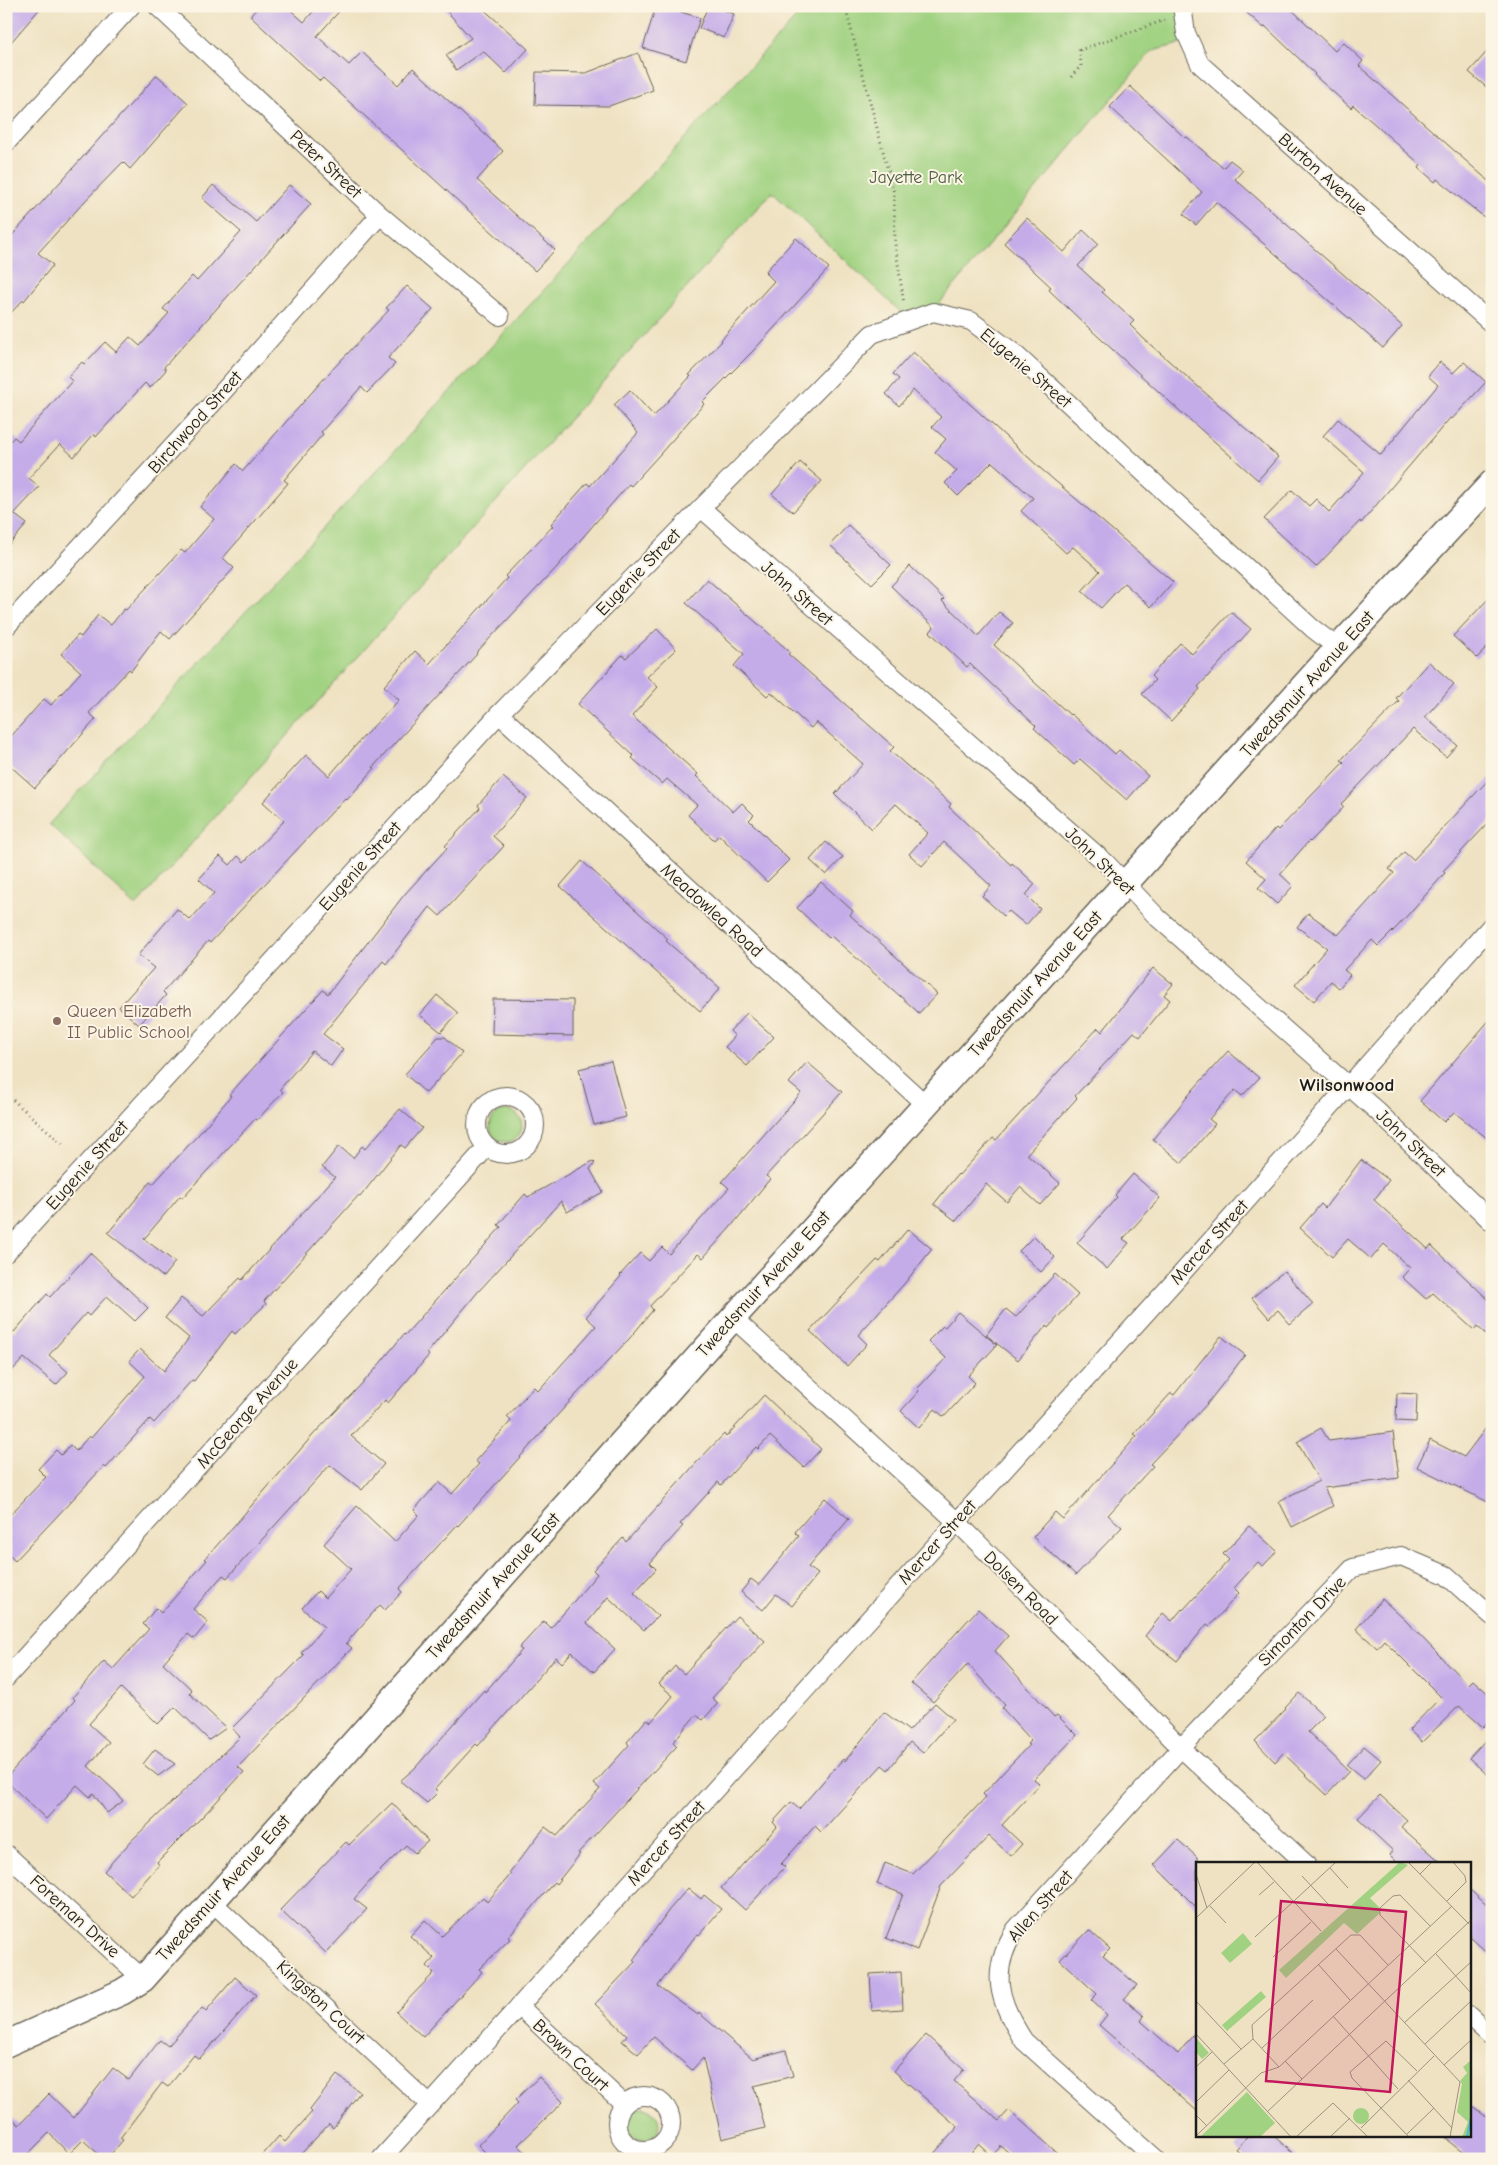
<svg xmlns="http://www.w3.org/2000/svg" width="1498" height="2165" font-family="'Comic Neue',sans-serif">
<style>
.green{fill:#a1d282;stroke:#5e774f}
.building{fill:#c4ace9}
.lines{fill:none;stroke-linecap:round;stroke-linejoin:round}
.street-casing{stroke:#666156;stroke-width:20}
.secondary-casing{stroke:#666156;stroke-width:28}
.path{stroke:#666156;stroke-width:3;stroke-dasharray:1 4;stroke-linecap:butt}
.street{stroke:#fff;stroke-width:18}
.secondary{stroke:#fff;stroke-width:25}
.education-dot{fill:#8d6e63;stroke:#fcf5e5;stroke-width:2}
.labels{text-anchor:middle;stroke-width:4;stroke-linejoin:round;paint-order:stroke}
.street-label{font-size:18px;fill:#1c1c1c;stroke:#fcf5e5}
.park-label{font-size:18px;fill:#4b5c40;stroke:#fcf5e5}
.education-label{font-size:18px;fill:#785e54;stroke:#fcf5e5;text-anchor:start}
.neighbourhood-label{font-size:19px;font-weight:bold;fill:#1c1c1c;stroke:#fcf5e5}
.inset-river{fill:none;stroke:#53bcd0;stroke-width:2.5}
.inset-road{fill:none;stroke:#9b9380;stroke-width:1}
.view{fill:#c2185b;fill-opacity:0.15;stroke:#c2185b;stroke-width:2.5}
.inset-edge{fill:none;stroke:#1c1c1c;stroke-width:2.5}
</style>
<rect width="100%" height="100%" fill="#fcf5e5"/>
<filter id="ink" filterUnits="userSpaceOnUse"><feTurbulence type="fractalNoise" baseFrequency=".02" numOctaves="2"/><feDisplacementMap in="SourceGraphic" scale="10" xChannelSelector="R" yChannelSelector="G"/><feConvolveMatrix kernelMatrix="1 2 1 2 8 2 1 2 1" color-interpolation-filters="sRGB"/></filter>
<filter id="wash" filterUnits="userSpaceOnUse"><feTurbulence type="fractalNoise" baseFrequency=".0096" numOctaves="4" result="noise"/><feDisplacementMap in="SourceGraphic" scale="20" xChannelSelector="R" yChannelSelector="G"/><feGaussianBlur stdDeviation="1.12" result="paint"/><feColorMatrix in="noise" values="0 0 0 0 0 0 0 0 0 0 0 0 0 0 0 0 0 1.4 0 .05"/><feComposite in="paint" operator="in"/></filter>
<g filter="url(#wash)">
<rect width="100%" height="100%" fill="#efe2c2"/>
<g class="green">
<path d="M807,6H1184L1193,41L1152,51L933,311L906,317L772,192L136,906L49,824Z"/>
<circle cx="506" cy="1126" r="16"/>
<circle cx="643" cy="2124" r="16"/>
</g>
<g id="blocks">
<g class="building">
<path d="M6,6H42L6,48Z"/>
<path d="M259,6H286L304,22L318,6H344L317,36L349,65L362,52L398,85L413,68L503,151L477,180L555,250L535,271L323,78L320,81L250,16Z"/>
<path d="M442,6H480L528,49L506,73L483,51L456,70L446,55L471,38Z"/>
<path d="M656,6H662L700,18L686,61L643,48Z"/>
<path d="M708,6H714L734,14L724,38L699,28Z"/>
<path d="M1239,6H1288L1335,51L1343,42L1363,61L1359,66L1492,184V208L1484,217L1437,179L1435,182L1419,168L1421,165L1353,105L1351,108L1314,75L1315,74L1265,26L1264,28Z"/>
<path d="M1492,46V92L1469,72Z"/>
<path d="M638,53L653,90L609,106L535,105L536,72L586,73Z"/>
<path d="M157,75L188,103L130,169L123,162L84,202L38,253L53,265L24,301L23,300L6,318V242Z"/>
<path d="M1130,86L1185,138L1187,137L1223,168L1230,160L1243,170L1235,179L1402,326L1383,348L1216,202L1196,225L1183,214L1202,192L1110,107Z"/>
<path d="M213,185L256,222L289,185L311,204L164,367L166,370L150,388L145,383L96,437L94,434L74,457L60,444L29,478L39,487L14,514L27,524L6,548V446L14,437L19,441L72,381L68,377L82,362L84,364L105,342L116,352L130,337L140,346L169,313L163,309L192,276L197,281L241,232L202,198Z"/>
<path d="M1027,218L1064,252L1083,230L1098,244L1078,266L1104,290L1102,292L1134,321L1130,325L1144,339L1278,457L1258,480L1181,412L1090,329L1049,290L1051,287L1004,243Z"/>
<path d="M796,238L829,268L752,352L702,402L704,404L660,454L631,486L629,484L557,567L476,653L477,654L373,767L375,768L347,800L345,798L210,943L208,941L163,992L166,995L139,1025L119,1007L154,968L138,955L177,909L190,920L214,893L199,879L220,856L230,865L238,856L244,862L284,821L263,802L306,755L329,776L365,735L399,700L384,686L415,651L429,664L507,578L505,576L553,526L551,524L587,483L590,486L638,433L614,405L630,390L654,416L691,376L689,375L722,341L721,340L774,281L765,272Z"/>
<path d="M407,286L433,309L388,358L395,364L367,393L361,387L321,432L323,434L284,480L288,483L223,558L234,568L170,639L161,631L131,671L129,669L89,713L96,719L35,788L6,762V742L44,699L51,705L81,672L61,654L78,635L81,637L98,615L111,625L124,609L126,610L181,550L185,553L214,519L200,507L236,464L243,471L328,374L389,310L386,308Z"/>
<path d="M913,352L1040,468L1173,582L1151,607L1124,583L1101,608L1082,591L1100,571L1073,547L1066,553L1021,511L1033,498L992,462L958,496L945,483L957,471L935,452L946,439L932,427L941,417L913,390L899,406L886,394L899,379L893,374Z"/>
<path d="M1440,362L1453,373L1464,362L1486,382L1452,419L1450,418L1361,523L1360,521L1316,567L1264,519L1292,490L1309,506L1316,499L1329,512L1364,472L1323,436L1338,419L1381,455L1438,385L1428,376Z"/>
<path d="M800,462L822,481L793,512L772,494Z"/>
<path d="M848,525L891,565L872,584L830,545Z"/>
<path d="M910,566L944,599L942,601L978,636L999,612L1013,623L994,645L1070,715L1071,714L1115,754L1119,750L1148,776L1127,800L1080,759L1074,765L1034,728L1036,726L970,664L967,667L930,632L934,627L891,586Z"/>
<path d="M707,579L790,652L788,654L894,747L890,751L951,804L949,807L1011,865L1012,863L1035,884L1026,895L1040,909L1026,925L1009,911L1004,916L982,896L991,886L944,842L922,866L909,854L928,833L896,804L872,829L835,794L863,764L816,722L811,728L771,692L767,696L734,666L744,654L686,603Z"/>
<path d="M1492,595V642L1477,658L1453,636Z"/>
<path d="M1231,612L1251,629L1198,687L1200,689L1171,721L1142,694L1155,680L1151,676L1180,643L1192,654Z"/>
<path d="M657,629L676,649L647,677L658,687L632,716L698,774L696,776L733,812L742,803L754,815L749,820L789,860L767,882L719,835L714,840L688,815L697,805L667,779L662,784L632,758L634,756L578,704L622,655L626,658Z"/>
<path d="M1429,662L1454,684L1425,717L1457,745L1446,757L1413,729L1341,804L1344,807L1310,842L1309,841L1280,874L1293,886L1277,904L1258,888L1266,879L1246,861L1276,828L1278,830L1344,762L1341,760L1399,701L1396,698Z"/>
<path d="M1492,776V819L1443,871L1445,873L1398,926L1378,946L1372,940L1344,970L1350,975L1339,988L1331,981L1314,1001L1295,985L1327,948L1297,927L1308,913L1338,935L1394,873L1389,869L1404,852L1413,860Z"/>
<path d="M503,777L527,798L493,836L504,846L440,916L430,907L386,964L383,961L323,1034L343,1049L331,1066L312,1051L280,1089L283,1092L257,1120L255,1119L182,1198L180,1196L144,1239L175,1262L163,1277L108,1233L150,1182L153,1184L198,1135L231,1096L229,1095L323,990L328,994L404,895L447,848L445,846L480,808L478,805Z"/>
<path d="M826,842L843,857L826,875L810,860Z"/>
<path d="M582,861L668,939L666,941L720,988L700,1011L560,886Z"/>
<path d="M821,882L853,911L850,915L937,994L919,1013L883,981L831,936L829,938L797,908Z"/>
<path d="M1153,968L1173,984L1164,995L1170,1000L1140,1037L1134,1032L1075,1096L1077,1098L1027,1154L1060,1183L1040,1205L1020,1187L1007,1202L986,1184L956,1221L934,1204L958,1174L959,1175L993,1138L996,1140L1098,1028L1102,1032Z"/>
<path d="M437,995L458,1013L441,1032L420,1015Z"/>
<path d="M493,999L573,1000V1036L492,1034Z"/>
<path d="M747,1013L774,1037L747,1066L725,1047L735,1036L730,1031Z"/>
<path d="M1492,1017V1142L1454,1112L1444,1122L1420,1101Z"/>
<path d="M438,1037H445L462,1053L426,1093L405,1074Z"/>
<path d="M1228,1051L1259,1078L1242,1096L1235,1090L1209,1119L1215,1124L1182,1163L1153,1139L1192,1091Z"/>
<path d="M611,1061L626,1117L594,1125L579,1069Z"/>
<path d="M807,1062L842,1092L766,1176L770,1179L729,1229L703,1258L698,1254L650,1306L653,1310L629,1339L573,1398L458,1526L457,1525L399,1589L402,1592L385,1610L380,1605L346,1643L352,1648L238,1767L244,1772L204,1815L157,1862L159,1865L131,1896L104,1871L132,1840L240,1737L232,1728L304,1655L301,1653L324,1627L302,1608L318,1591L325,1598L351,1569L324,1544L357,1506L395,1542L419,1515L414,1510L439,1482L452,1494L479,1464L475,1461L511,1421L507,1417L534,1387L538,1391L596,1326L586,1317L621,1276L620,1275L640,1253L649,1261L662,1247L669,1254L729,1188L722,1182L801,1093L789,1083Z"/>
<path d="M400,1109L422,1128L405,1148L401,1145L360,1197L358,1196L264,1301L266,1304L235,1334L232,1331L194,1381L192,1380L154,1423L150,1419L106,1468L104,1466L15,1561L6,1552V1519L46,1477L38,1469L56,1450L61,1455L70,1445L76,1451L89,1436L91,1438L145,1376L129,1361L140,1349L164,1371L189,1338L165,1318L181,1298L203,1316L240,1278L242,1280L335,1177L322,1167L339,1146L353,1158L362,1146L365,1149Z"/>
<path d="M1361,1160L1389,1180L1374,1200L1428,1249L1431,1245L1492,1303V1340L1477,1326L1474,1330L1433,1293L1426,1299L1402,1277L1410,1268L1384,1244L1371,1259L1348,1239L1332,1257L1300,1228L1321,1204L1325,1208Z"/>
<path d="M593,1161L595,1163L590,1169L603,1192L567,1212L561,1201L477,1293L427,1353L429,1355L388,1403L385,1400L351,1436L384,1464L362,1490L330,1465L227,1578L223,1575L193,1609L208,1622L194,1639L188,1634L163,1663L192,1690L189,1693L226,1728L209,1740L175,1707L158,1724L121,1688L89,1724L109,1742L88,1766L116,1792L123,1801L107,1813L93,1793L90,1797L77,1785L46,1819L6,1781V1778L75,1700L73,1697L104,1661L113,1669L149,1629L143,1624L156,1608L161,1613L207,1560L205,1559L313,1435L373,1372L404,1334L405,1335L501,1227L498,1225L525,1194L528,1197Z"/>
<path d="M1133,1174L1160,1198L1123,1239L1129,1243L1107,1269L1077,1243L1117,1197L1115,1195Z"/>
<path d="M908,1229L932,1249L904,1284L858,1335L867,1344L847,1366L810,1331L877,1260L880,1262Z"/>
<path d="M1034,1236L1055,1257L1041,1272L1019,1251Z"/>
<path d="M90,1253L148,1308L135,1321L107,1296L89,1316L86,1313L49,1355L68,1372L56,1385L24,1358L6,1377V1325L14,1332L47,1294L50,1297Z"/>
<path d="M1284,1271L1313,1304L1290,1324L1278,1310L1269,1318L1252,1298Z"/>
<path d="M1055,1274L1078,1295L1048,1328L1046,1326L1018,1360L986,1335L1006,1309L1016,1317Z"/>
<path d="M958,1312L997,1345L968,1376L975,1383L944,1417L935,1409L919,1428L901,1411L919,1391L917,1389L946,1358L928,1341L943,1326L945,1327Z"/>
<path d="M1221,1336L1245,1355L1207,1404L1150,1464L1153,1466L1108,1515L1122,1527L1076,1575L1033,1537L1055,1512L1063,1519L1137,1436L1134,1434L1171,1393L1174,1395Z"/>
<path d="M1397,1393L1417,1394L1416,1422L1396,1421Z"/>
<path d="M764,1395L821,1449L804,1467L770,1436L758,1449L756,1447L721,1485L718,1482L680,1524L683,1526L650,1563L656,1569L634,1593L658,1616L644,1630L608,1597L587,1623L615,1649L594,1672L572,1652L562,1663L556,1657L478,1746L476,1744L435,1789L438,1792L427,1803L400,1781L415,1768L484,1690L485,1692L522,1650L519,1648L544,1621L551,1628L597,1574L593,1570L623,1538L626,1542L697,1462L724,1434L726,1437Z"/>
<path d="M1492,1420V1504L1417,1467L1430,1440L1464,1457Z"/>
<path d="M1321,1428L1329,1441L1393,1432L1399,1478L1324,1488L1333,1506L1292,1527L1279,1501L1319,1481L1297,1442Z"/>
<path d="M825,1498L849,1519L808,1567L818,1574L792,1606L776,1594L763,1610L741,1592L751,1579L759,1585L799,1536L795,1532Z"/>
<path d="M1249,1526L1277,1551L1263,1566L1258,1562L1234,1588L1239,1593L1210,1626L1207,1624L1177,1661L1145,1636L1163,1613L1172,1621L1182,1609L1183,1610L1229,1560L1223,1554Z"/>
<path d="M1382,1599L1404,1619L1468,1685L1473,1680L1492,1697V1717L1483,1727L1459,1706L1422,1742L1409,1730L1441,1697L1384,1640L1377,1648L1356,1629Z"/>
<path d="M978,1609L1008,1636L995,1651L1054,1717L1057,1715L1077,1735L1034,1779L1040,1784L1002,1825L1022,1844L1011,1856L989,1836L941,1886L917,1950L886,1938L903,1894L877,1884L885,1863L913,1874L986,1797L983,1794L1029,1745L1027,1744L1031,1740L1002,1708L1005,1705L968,1664L933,1702L911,1683Z"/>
<path d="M737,1616L765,1641L712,1698L718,1703L703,1720L696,1715L673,1742L677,1746L578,1853L580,1854L556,1884L554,1882L508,1937L510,1939L479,1969L482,1972L423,2037L396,2012L434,1973L427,1966L434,1958L410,1936L425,1920L442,1936L483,1897L487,1902L511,1874L509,1873L545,1827L557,1836L600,1789L594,1784L629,1745L627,1742L647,1719L651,1722L673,1696L659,1684L675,1666L684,1674Z"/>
<path d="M1299,1693L1324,1716L1308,1732L1349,1771L1327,1795L1283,1753L1275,1762L1255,1741L1286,1709L1285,1708Z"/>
<path d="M935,1703L953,1719L923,1753L910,1742L888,1770L882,1765L821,1832L815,1826L781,1864L785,1867L745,1910L721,1888L777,1827L773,1822L791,1802L799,1809L843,1759L845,1761L884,1712L909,1731Z"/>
<path d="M1492,1733V1779L1469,1758Z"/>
<path d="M1364,1746L1381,1760L1364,1779L1347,1765Z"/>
<path d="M155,1749L175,1764L158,1776L143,1764Z"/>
<path d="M1380,1795L1407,1820L1401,1827L1443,1864H1399L1390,1855L1393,1851L1358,1818Z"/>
<path d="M392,1803L428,1841L415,1853L406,1845L372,1879L354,1899L367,1909L326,1953L280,1910L346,1842L349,1845Z"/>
<path d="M1178,1840L1197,1857V1908L1154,1865Z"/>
<path d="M688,1888L701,1899L704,1895L721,1909L699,1935L697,1934L658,1986L698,2015L699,2013L753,2059L786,2050L793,2076L754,2086L765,2128L722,2139L703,2058L692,2070L654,2037L638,2054L622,2041L627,2035L595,2004L635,1962L633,1960L669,1910Z"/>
<path d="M1469,1889L1492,1910V1957L1469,1936Z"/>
<path d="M1089,1930L1110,1949L1103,1956L1137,1985L1124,1999L1144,2016L1141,2021L1178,2054L1197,2030V2111L1099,2025L1107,2015L1091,2000L1097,1994L1060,1960Z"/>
<path d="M901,1972L903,2009L872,2011L870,1974Z"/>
<path d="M235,1977L256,1995L199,2059L194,2055L168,2087L162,2083L120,2138L123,2140L107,2159H104L83,2140L69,2154L49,2133L23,2159H6V2112L19,2125L49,2094L74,2118L113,2068L129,2080L160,2040L168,2046L202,2008L206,2011Z"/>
<path d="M926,2035L964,2069L954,2081L999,2121L1009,2110L1064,2159H1016L1001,2146L992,2156L979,2144L966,2159H929L958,2127L894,2071Z"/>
<path d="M337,2075L360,2092L333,2128L329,2124L300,2155L304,2159H259L279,2136L285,2142L312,2112L310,2110Z"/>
<path d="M539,2077L563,2102L518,2145L533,2159H492L478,2145L518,2103L515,2100Z"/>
<path d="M1469,2104L1492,2121V2159H1472L1443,2136H1469Z"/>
<path d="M1248,2136H1274L1299,2159H1246L1236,2149Z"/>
</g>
</g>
</g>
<g filter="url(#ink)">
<use href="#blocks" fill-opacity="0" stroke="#666156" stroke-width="1"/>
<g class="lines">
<g class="street-casing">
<g id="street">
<path d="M157,6L380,215L500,316"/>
<path d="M1182,6L1186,33L1200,64L1492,324"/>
<path d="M6,143L131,6"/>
<path d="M701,508L1106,863L1158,918L1377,1111L1492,1222"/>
<path d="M6,627L212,404L380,215"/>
<path d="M499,714L926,1105"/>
<circle cx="506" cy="1125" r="29"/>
<path d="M6,1253L499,714L872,334L933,312L971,321L1014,353L1312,628L1338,648"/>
<path d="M733,1318L956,1521L1181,1748L1306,1864"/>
<path d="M6,1678L487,1147"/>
<path d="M6,1854L143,1979"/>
<path d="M211,1901L429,2104"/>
<path d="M519,2006L624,2104"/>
<path d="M1469,2016L1492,2037"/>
<circle cx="644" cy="2123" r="27"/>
<path d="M381,2159L1182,1273L1492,925"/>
<path d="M1156,2159L1024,2041C998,2001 989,1971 1016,1929L1181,1748L1353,1568L1401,1556L1446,1575L1492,1616"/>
</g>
</g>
<g class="secondary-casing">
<path id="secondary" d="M6,2044L122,1992L143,1979L733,1318L1338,648L1492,483"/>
</g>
<g class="path">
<path d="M845,6L894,193L895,244L904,304"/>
<path d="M1071,77L1081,66L1080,50L1165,20"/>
<path d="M13,1100L65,1146"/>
</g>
<use href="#street" class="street"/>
<use href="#secondary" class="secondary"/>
</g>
</g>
<circle class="education-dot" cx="57" cy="1021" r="5"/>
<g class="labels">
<g class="street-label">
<text transform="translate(326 164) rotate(43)" y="6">Peter Street</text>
<text transform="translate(1323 174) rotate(42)" y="6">Burton Avenue</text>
<text transform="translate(1026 368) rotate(40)" y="6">Eugenie Street</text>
<text transform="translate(195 422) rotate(-48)" y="6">Birchwood Street</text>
<text transform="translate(638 572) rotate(-46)" y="6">Eugenie Street</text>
<text transform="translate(797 593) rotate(41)" y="6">John Street</text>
<text transform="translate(1307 684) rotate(-48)" y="6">Tweedsmuir Avenue East</text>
<text transform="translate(1100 861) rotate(44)" y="6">John Street</text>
<text transform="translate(360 866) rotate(-48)" y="6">Eugenie Street</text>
<text transform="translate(712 910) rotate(42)" y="6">Meadowlea Road</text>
<text transform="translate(1035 984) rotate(-48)" y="6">Tweedsmuir Avenue East</text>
<text transform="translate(1411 1143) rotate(44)" y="6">John Street</text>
<text transform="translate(87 1165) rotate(-48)" y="6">Eugenie Street</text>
<text transform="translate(1209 1242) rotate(-48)" y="6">Mercer Street</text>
<text transform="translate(763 1284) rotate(-48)" y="6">Tweedsmuir Avenue East</text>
<text transform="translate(247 1413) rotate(-48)" y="6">McGeorge Avenue</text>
<text transform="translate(937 1542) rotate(-48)" y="6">Mercer Street</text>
<text transform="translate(493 1586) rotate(-48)" y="6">Tweedsmuir Avenue East</text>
<text transform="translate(1021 1588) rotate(45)" y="6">Dolsen Road</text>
<text transform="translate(1302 1621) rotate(-46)" y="6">Simonton Drive</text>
<text transform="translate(666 1843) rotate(-48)" y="6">Mercer Street</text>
<text transform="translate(223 1888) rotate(-48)" y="6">Tweedsmuir Avenue East</text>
<text transform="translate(1040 1906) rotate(-49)" y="6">Allen Street</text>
<text transform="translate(75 1916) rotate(42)" y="6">Foreman Drive</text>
<text transform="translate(321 2002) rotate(43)" y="6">Kingston Court</text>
<text transform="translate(571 2055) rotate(43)" y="6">Brown Court</text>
</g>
<g class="park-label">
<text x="916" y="183">Jayette Park</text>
</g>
<g class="education-label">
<text x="67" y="1017">Queen Elizabeth<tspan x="67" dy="21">II Public School</tspan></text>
</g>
<g class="neighbourhood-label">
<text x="1347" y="1091">Wilsonwood</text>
</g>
</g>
<g transform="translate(1196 1862)">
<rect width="275" height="275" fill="#efe2c2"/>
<path d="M204,0L212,3L174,36L184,46V51L161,72L148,61L90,116L83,108ZM47,71L56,82L34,101L25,91ZM65,129L70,135L31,169L26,163ZM0,176L13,191L6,197L0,190ZM275,198V275H266L272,260L261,250L266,222L264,219L271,211L267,205ZM51,230L79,261L64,275H4ZM157 254a8 8 0 1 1 16 0a8 8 0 1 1-16 0Z" fill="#a1d282"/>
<path class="inset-river" d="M271,275L275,256"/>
<path class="inset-road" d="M61,0L125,69M212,0L273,62M134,6L152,26M0,12L11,46M224,12L236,0M106,14L133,43M63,33L78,20M251,39L270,20L269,14L257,0M14,44L30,61M0,56L59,0M59,75L140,0M140,87L264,220L254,275M240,92L275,131M77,95L115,60M230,101L184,53V46L197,34L204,33L234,64M122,102L154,138M0,139L45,187M137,154L202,227M208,161L275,100M0,172L95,275M57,177L56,163L155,73H164L192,103M57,177L83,205M229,182L275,139M66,186L117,138M89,199L106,217M28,202L57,177M248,203L275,178M0,205L16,190M212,218L256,266M0,240L33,208M71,250L275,58M0,253L11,264M165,266L238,194M211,272L238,246M0,274L65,211L83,205L256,44M100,275L137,241L172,275M134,275L154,256M213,275L156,216L154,210L190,179L221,209"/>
<path class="view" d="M85,39L210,50L194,230L70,219Z"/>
<rect width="275" height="275" class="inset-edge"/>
</g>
<rect width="1498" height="2165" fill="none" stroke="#fcf5e5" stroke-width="25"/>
</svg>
